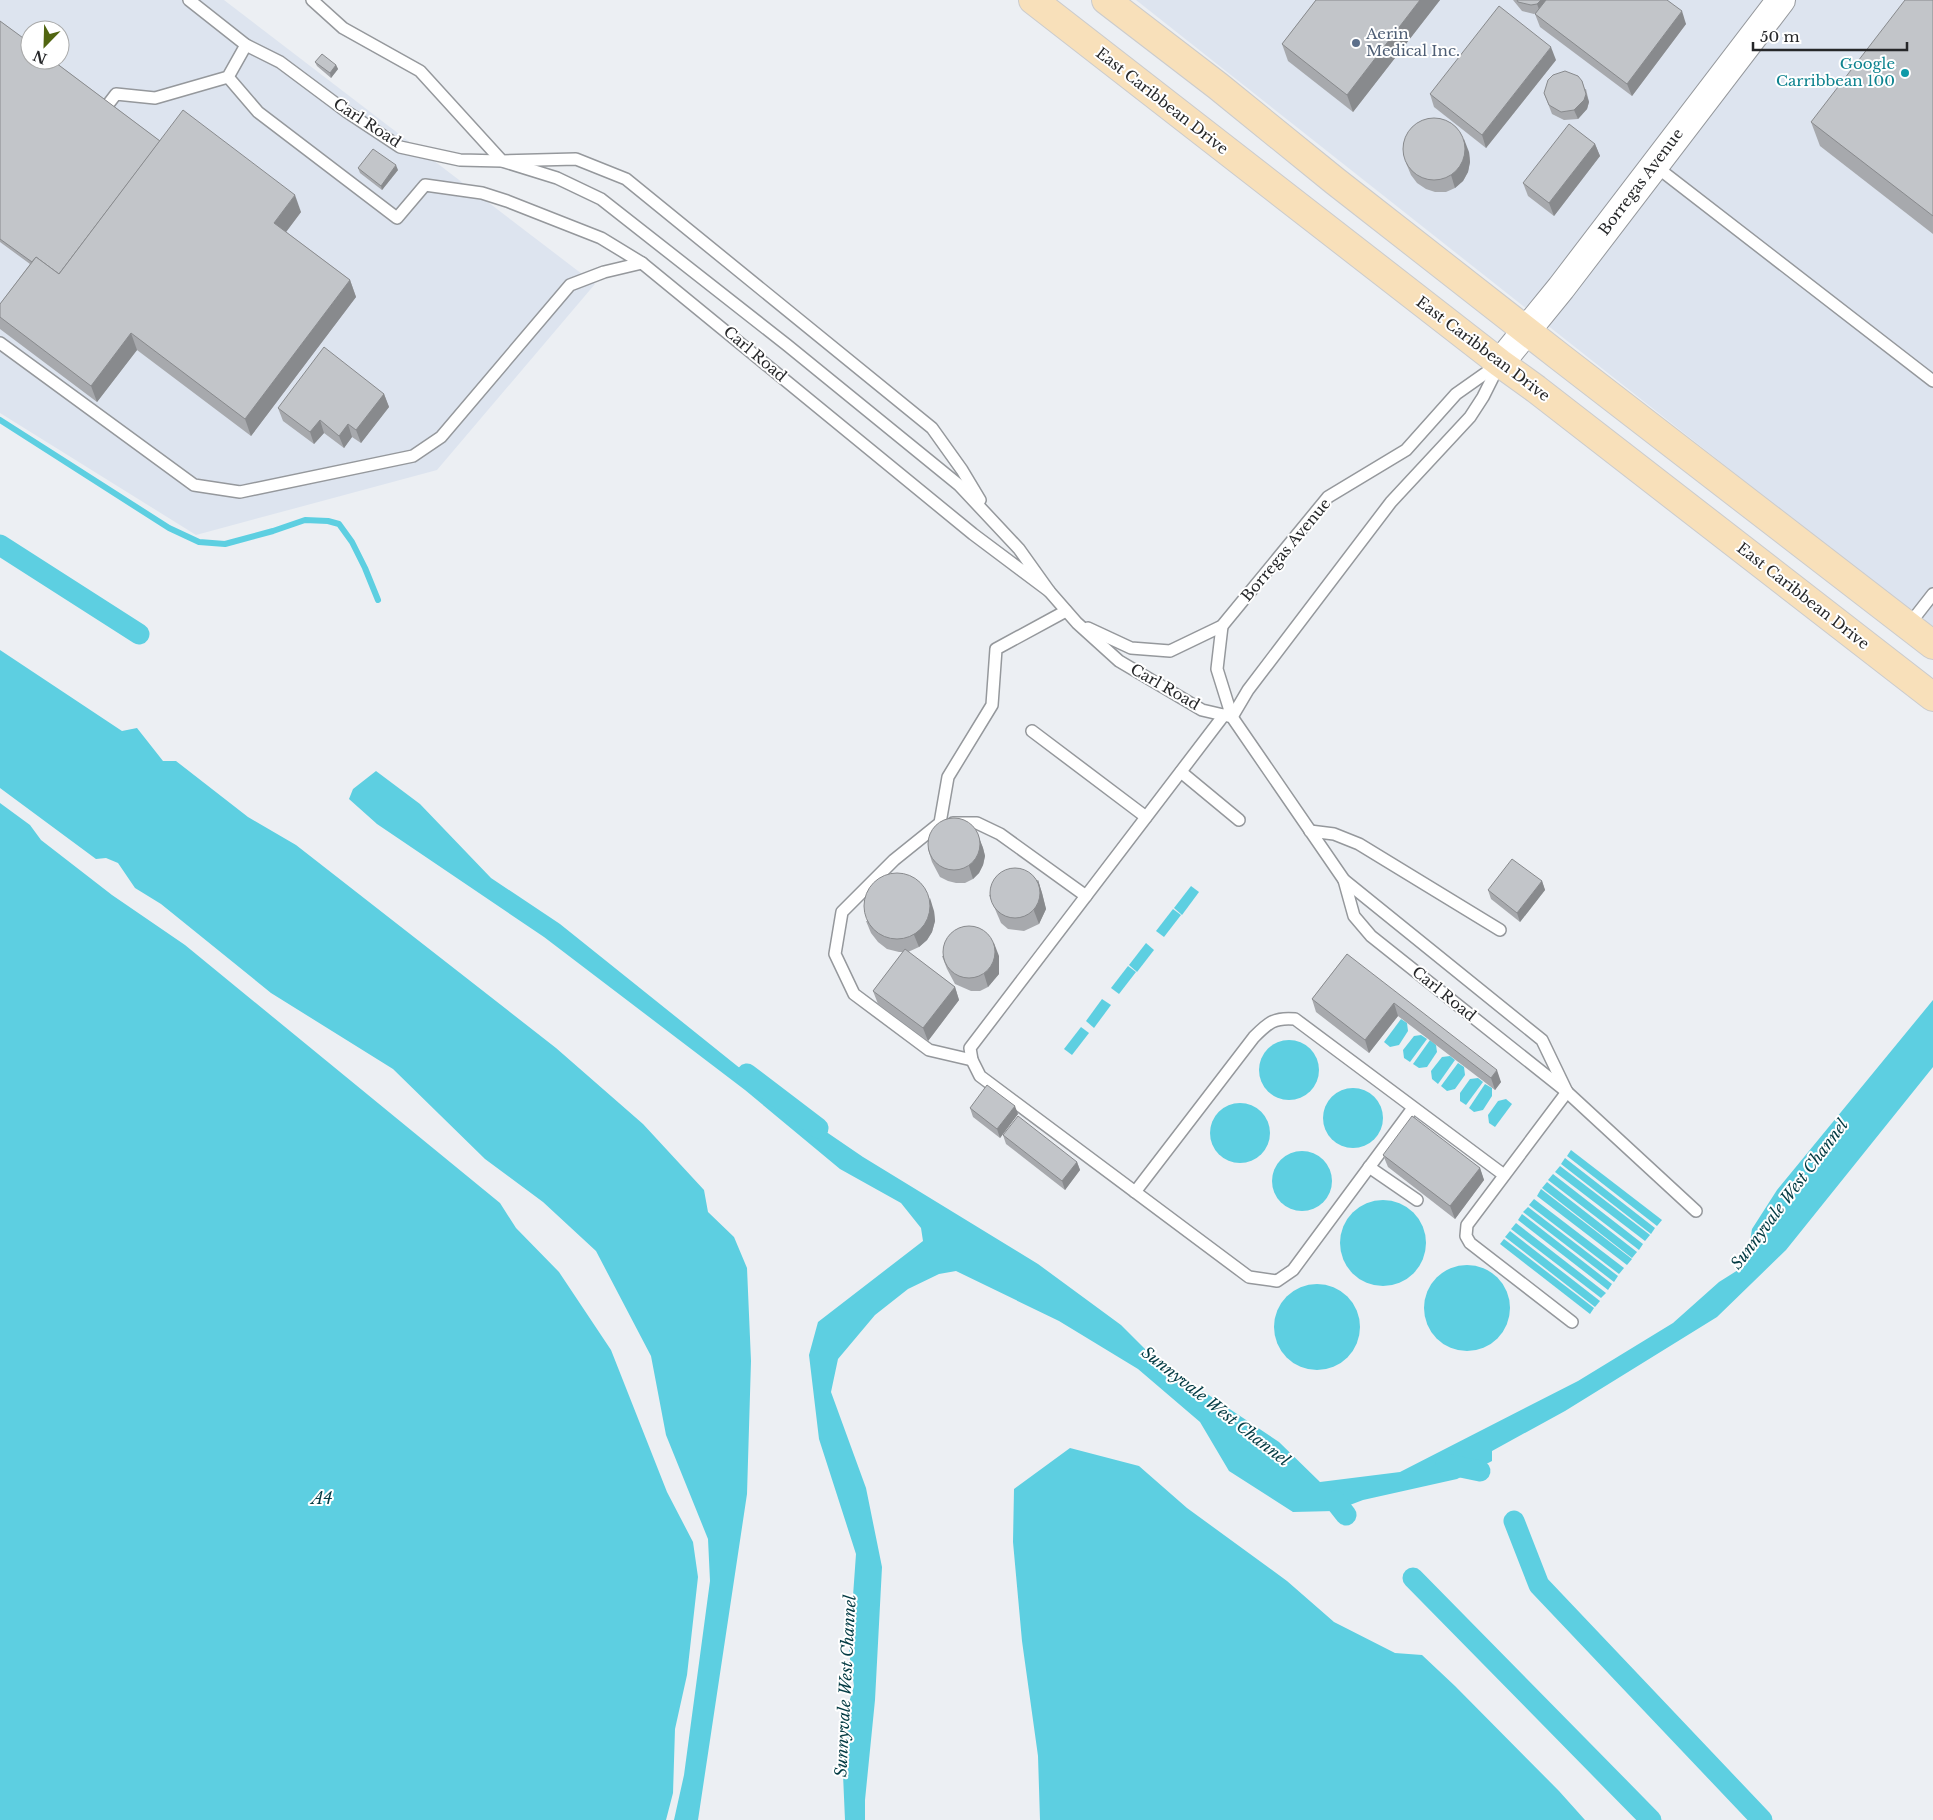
<svg xmlns="http://www.w3.org/2000/svg" width="1933" height="1820" font-family="'Libre Baskerville',serif">
<style>
.built{fill:#dde4ef;fill-rule:evenodd}
.water{fill:#5dcfe1}
.lines{fill:none;stroke-linecap:round;stroke-linejoin:round}
.stream{stroke:#5dcfe1;stroke-width:6}
.canal{stroke:#5dcfe1;stroke-width:21}
.service-casing{stroke:#95989c;stroke-width:14}
.tertiary-casing{stroke:#95989c;stroke-width:30}
.primary-casing{stroke:#cbcbcc;stroke-width:30}
.service{stroke:#fff;stroke-width:11}
.tertiary{stroke:#fff;stroke-width:28}
.primary{stroke:#f8e0ba;stroke-width:28}
.wall{fill:#a7a9ad}
.shaded-wall{fill:#888a8d}
.building{fill:#c2c5c9;stroke:#888a8d}
.service-dot{fill:#5c6f8a;stroke:#fff;stroke-width:2}
.culture-dot{fill:#0f9aa8;stroke:#fff;stroke-width:2}
.labels{text-anchor:middle;stroke-width:4;stroke-linejoin:round;paint-order:stroke}
.service-label{font-size:15px;fill:#4e5e75;stroke:#fff;text-anchor:start}
.culture-label{font-size:15px;fill:#0d838f;stroke:#fff;text-anchor:end}
.street-label{font-size:15px;fill:#262729;stroke:#fff}
.water-label{font-size:16px;font-style:italic;fill:#033b43;stroke:#fff}
</style>
<rect width="100%" height="100%" fill="#eceff3"/>
<g class="built">
<path d="M0,0H224L595,284L437,470L196,535L0,413ZM30,30H60V60H30Z"/>
<path d="M1136,0H1933V630Z"/>
</g>
<g class="water">
<path d="M0,650L122,731L137,728L163,761H176L248,817L296,845L556,1048L643,1124L704,1190L708,1212L734,1237L747,1268L751,1361L747,1494L698,1820H674L684,1775L710,1581L708,1539L666,1435L651,1356L596,1251L543,1202L485,1159L393,1069L271,993L161,904L135,888L118,863L106,858L96,859L0,788Z"/>
<path d="M376,771L420,804L491,878L560,924L781,1101L863,1157L1038,1264L1121,1325L1156,1360L1279,1442L1320,1482L1400,1472L1578,1381L1673,1323L1719,1282L1746,1265L1752,1229L1777,1190L1933,1000V1067L1786,1250L1717,1317L1565,1411L1492,1451V1461L1457,1479L1363,1500L1334,1511L1293,1512L1229,1471L1200,1422L1138,1369L1059,1321L956,1271L939,1274L908,1289L875,1315L838,1359L831,1392L866,1488L882,1567L875,1700L865,1800V1820H845L841,1729L854,1686L849,1652L856,1554L819,1439L809,1355L818,1322L923,1241L921,1228L901,1203L840,1169L745,1090L544,937L377,824L349,799L353,789Z"/>
<path d="M0,803L30,825L41,840L112,895L185,945L500,1203L516,1228L559,1272L611,1350L667,1492L693,1542L698,1577L687,1675L675,1729L673,1793L666,1820H0Z"/>
<path d="M1191,886L1199,892L1182,915L1174,908Z"/>
<path d="M1173,909L1181,915L1164,937L1156,931Z"/>
<path d="M1146,943L1154,950L1137,972L1129,965Z"/>
<path d="M1128,966L1136,972L1119,994L1111,988Z"/>
<path d="M1102,999L1111,1005L1094,1028L1086,1021Z"/>
<path d="M1401,1019L1407,1023L1408,1031L1399,1045L1390,1047L1384,1042Z"/>
<path d="M1081,1027L1089,1033L1072,1055L1064,1049Z"/>
<path d="M1421,1035L1427,1039L1410,1062L1404,1058L1403,1050L1414,1036Z"/>
<path d="M1430,1040L1436,1045L1437,1052L1427,1067L1419,1068L1413,1064Z"/>
<circle cx="1289" cy="1070" r="30"/>
<path d="M1450,1056L1455,1060L1438,1084L1432,1079L1431,1071L1442,1057Z"/>
<path d="M1458,1063L1464,1067L1465,1075L1455,1089L1447,1091L1441,1086Z"/>
<path d="M1478,1078L1483,1082L1466,1105L1460,1101V1093L1470,1079Z"/>
<path d="M1485,1084L1492,1088V1096L1483,1110L1474,1112L1469,1108Z"/>
<circle cx="1353" cy="1118" r="30"/>
<path d="M1506,1099L1512,1104L1495,1127L1489,1123L1488,1115L1498,1101Z"/>
<circle cx="1240" cy="1133" r="30"/>
<path d="M1571,1150L1662,1220L1657,1226L1567,1156Z"/>
<circle cx="1302" cy="1181" r="30"/>
<path d="M1565,1158L1655,1228L1651,1234L1561,1164Z"/>
<path d="M1560,1166L1650,1235L1645,1241L1555,1172Z"/>
<path d="M1553,1174L1643,1244L1639,1250L1548,1180Z"/>
<path d="M1547,1182L1637,1252L1632,1258L1542,1188Z"/>
<path d="M1541,1189L1632,1259L1627,1265L1537,1196Z"/>
<path d="M1534,1199L1624,1268L1619,1274L1529,1205Z"/>
<circle cx="1383" cy="1243" r="43"/>
<path d="M1528,1207L1618,1276L1614,1282L1523,1212Z"/>
<path d="M1522,1214L1612,1284L1608,1290L1518,1220Z"/>
<path d="M1516,1223L1606,1293L1601,1298L1511,1229Z"/>
<path d="M1510,1231L1600,1301L1595,1307L1505,1237Z"/>
<path d="M1504,1239L1594,1308L1590,1314L1500,1244Z"/>
<circle cx="1467" cy="1308" r="43"/>
<circle cx="1317" cy="1327" r="43"/>
<path d="M1070,1448L1139,1466L1187,1508L1287,1581L1334,1622L1395,1653L1422,1655L1455,1686L1559,1791L1585,1820H1040L1038,1756L1022,1641L1013,1542L1014,1489Z"/>
</g>
<g class="lines">
<path class="stream" d="M0,420L169,528L199,542L225,544L273,531L305,520L328,521L339,524L352,542L365,568L378,600"/>
<g class="canal">
<path d="M0,545L139,634"/>
<path d="M747,1074L818,1128"/>
<path d="M1446,1464L1480,1471"/>
<path d="M1335,1501L1346,1515"/>
<path d="M1514,1521L1539,1585L1762,1820"/>
<path d="M1413,1578L1651,1820"/>
</g>
<g class="service-casing">
<g id="service">
<path d="M189,0L246,45L280,62L347,112L400,147L460,160L502,161L557,178L601,199L787,345L959,485L1019,549L1049,591L973,534L642,263L601,238L507,201L482,193L425,185L397,218L258,112L228,77"/>
<path d="M312,0L343,28L420,71L502,161L576,159L626,179L932,428L962,470L980,500"/>
<path d="M100,115L116,94L155,98L228,77L246,45"/>
<path d="M1654,165L1933,381"/>
<path d="M0,343L194,485L240,492L413,456L441,437L570,285L604,272L642,263"/>
<path d="M1049,591L1077,623L1119,661L1202,710L1232,717L1344,880L1542,1040L1567,1092"/>
<path d="M1222,626L1217,669L1232,717"/>
<path d="M1908,626L1933,594"/>
<path d="M1088,628L1131,648L1170,651L1222,626L1328,497L1406,450L1456,394L1500,363"/>
<path d="M1224,715L970,1048L972,1060L980,1076L1249,1277L1277,1281L1293,1270L1413,1108"/>
<path d="M1232,717L1248,690L1391,502L1470,417L1483,397L1499,365"/>
<path d="M1032,731L1146,817"/>
<path d="M1181,772L1239,820"/>
<path d="M953,823H977L1000,834L1086,896"/>
<path d="M1310,831L1334,834L1359,844L1500,930"/>
<path d="M1344,880L1354,916L1371,936L1567,1092L1696,1211"/>
<path d="M972,1060L929,1050L854,994L835,954L842,912L894,860L940,823L948,777L992,705L996,649L1066,611"/>
<path d="M1567,1092L1467,1225L1466,1236L1470,1243L1572,1322"/>
<path d="M1369,1167L1417,1200"/>
<path d="M1135,1192L1254,1037C1268,1023 1274,1017 1295,1019L1504,1175"/>
</g>
</g>
<g class="tertiary-casing">
<path id="tertiary" d="M1500,363L1561,288L1781,0"/>
</g>
<g class="primary-casing">
<g id="primary">
<path d="M1033,0L1500,363L1536,389L1933,697"/>
<path d="M1106,0L1218,86L1335,181L1560,357L1933,645"/>
</g>
</g>
<use href="#service" class="service"/>
<use href="#tertiary" class="tertiary"/>
<use href="#primary" class="primary"/>
</g>
<g class="wall">
<path d="M1316,0H1440L1353,112L1288,61L1282,44Z"/>
<path d="M1513,0H1667L1686,24L1632,96L1540,27L1535,14L1536,13L1534,14L1522,11Z"/>
<path d="M1933,0V234L1820,146L1811,122Z"/>
<path d="M0,21L160,141L301,212L286,232L350,280L356,297L251,436L137,350L97,402L0,329V304L30,264L0,242Z"/>
<path d="M1556,60L1486,148L1434,107L1430,94Z"/>
<path d="M315,62L336,65L338,69L331,78L317,66Z"/>
<path d="M1586,89L1589,102L1587,109L1578,119L1564,120L1552,114L1544,93Z"/>
<path d="M1595,144L1600,156L1554,216L1528,196L1523,183Z"/>
<path d="M1469,152L1470,162L1468,172L1463,181L1455,188L1446,192H1435L1426,189L1417,183L1411,175L1406,163Z"/>
<path d="M358,168L398,170L382,190L360,173Z"/>
<path d="M384,394L389,407L361,443L352,437L344,448L324,433L314,444L283,421L278,408Z"/>
<path d="M978,835L983,848L985,856L983,865L979,873L973,879L965,883H956L948,881L940,877L932,862L928,849Z"/>
<path d="M1038,880L1042,893L1046,909L1039,924L1024,931L1008,929L1001,923L989,895Z"/>
<path d="M1542,881L1545,890L1520,922L1491,899L1488,890Z"/>
<path d="M934,911L935,921L932,932L927,940L919,947L908,952L955,987L959,1000L928,1041L878,1004L873,991L903,952H899L887,949L878,942L871,933L866,921Z"/>
<path d="M1347,954L1501,1082L1495,1090L1398,1016L1369,1053L1316,1012L1312,999Z"/>
<path d="M942,956H999V974L988,987L980,991H971L955,984L947,969Z"/>
<path d="M970,1108L1018,1114L1000,1138L973,1117Z"/>
<path d="M1003,1135L1077,1162L1080,1170L1065,1190L1006,1144Z"/>
<path d="M1383,1155L1480,1168L1484,1180L1455,1219L1388,1167Z"/>
</g>
<g class="shaded-wall">
<path d="M1420,0H1440L1353,112L1347,95Z"/>
<path d="M1541,0H1550L1540,12L1537,4Z"/>
<path d="M1682,11L1686,24L1632,96L1627,84Z"/>
<path d="M1551,47L1556,60L1486,148L1482,135Z"/>
<path d="M336,65L338,69L331,78L330,73Z"/>
<path d="M1582,81L1589,102L1587,109L1578,119L1574,110Z"/>
<path d="M1464,139L1469,152L1470,162L1468,172L1463,181L1455,188L1451,175Z"/>
<path d="M1595,144L1600,156L1554,216L1549,203Z"/>
<path d="M396,165L398,170L382,190L381,186Z"/>
<path d="M295,195L301,212L280,240L274,223Z"/>
<path d="M350,280L356,297L251,436L245,419Z"/>
<path d="M131,333L137,350L97,402L91,386Z"/>
<path d="M384,394L389,407L361,443L356,430Z"/>
<path d="M320,420L324,433L314,444L310,432Z"/>
<path d="M348,424L352,437L344,448L339,436Z"/>
<path d="M978,835L983,848L985,856L983,865L979,873L973,879L969,866Z"/>
<path d="M1038,880L1042,893L1046,909L1039,924L1034,911Z"/>
<path d="M1542,881L1545,890L1520,922L1517,913Z"/>
<path d="M930,898L934,911L935,921L932,932L927,940L919,947L914,935Z"/>
<path d="M994,943L999,956V974L988,987L984,974Z"/>
<path d="M955,987L959,1000L928,1041L923,1028Z"/>
<path d="M1394,1003L1398,1016L1369,1053L1365,1040Z"/>
<path d="M1497,1070L1501,1082L1495,1090L1491,1078Z"/>
<path d="M1015,1106L1018,1114L1000,1138L997,1129Z"/>
<path d="M1077,1162L1080,1170L1065,1190L1062,1181Z"/>
<path d="M1480,1168L1484,1180L1455,1219L1450,1206Z"/>
</g>
<g class="building">
<path d="M1316,0H1420L1347,95L1282,44Z"/>
<path d="M1517,0H1541L1537,4L1531,5L1518,2Z"/>
<path d="M1546,0H1667L1682,11L1627,84L1535,14Z"/>
<path d="M1905,0H1933V216L1811,122Z"/>
<path d="M1499,6L1551,47L1482,135L1430,94Z"/>
<path d="M0,21L30,43V60H52L160,141L59,274L36,257L32,262L0,239Z"/>
<path d="M322,54L336,65L330,73L315,62Z"/>
<path d="M1565,71L1578,76L1582,81L1586,94L1584,100L1574,110L1561,112L1549,105L1544,93L1548,80L1553,75Z"/>
<path d="M183,110L295,195L274,223L350,280L245,419L131,333L91,386L0,317V304L36,257L59,274Z"/>
<circle cx="1434" cy="149" r="31"/>
<path d="M1569,124L1595,144L1549,203L1523,183Z"/>
<path d="M373,149L396,165L381,186L358,168Z"/>
<path d="M324,347L384,394L356,430L348,424L339,436L320,420L310,432L278,408Z"/>
<circle cx="954" cy="844" r="26"/>
<path d="M1512,859L1542,881L1517,913L1488,890Z"/>
<circle cx="1015" cy="893" r="25"/>
<circle cx="897" cy="906" r="33"/>
<circle cx="969" cy="952" r="26"/>
<path d="M905,949L955,987L923,1028L873,991Z"/>
<path d="M1347,954L1497,1070L1491,1078L1394,1003L1365,1040L1312,999Z"/>
<path d="M987,1085L1015,1106L997,1129L970,1108Z"/>
<path d="M1018,1116L1077,1162L1062,1181L1003,1135Z"/>
<path d="M1412,1116L1480,1168L1450,1206L1383,1155Z"/>
</g>
<circle class="service-dot" cx="1356" cy="43" r="5"/>
<circle class="culture-dot" cx="1905" cy="73" r="5"/>
<g class="labels">
<g class="service-label">
<text x="1366" y="39">Aerin<tspan x="1366" dy="17">Medical Inc.</tspan></text>
</g>
<g class="culture-label">
<text x="1895" y="69">Google<tspan x="1895" dy="17">Carribbean 100</tspan></text>
</g>
<g class="street-label">
<text transform="translate(1162 101) rotate(38)" y="5">East Caribbean Drive</text>
<text transform="translate(367 123) rotate(33)" y="5">Carl Road</text>
<text transform="translate(1641 182) rotate(-53)" y="5">Borregas Avenue</text>
<text transform="translate(1483 349) rotate(37)" y="5">East Caribbean Drive</text>
<text transform="translate(755 354) rotate(40)" y="5">Carl Road</text>
<text transform="translate(1286 550) rotate(-50)" y="5">Borregas Avenue</text>
<text transform="translate(1803 596) rotate(38)" y="5">East Caribbean Drive</text>
<text transform="translate(1165 687) rotate(30)" y="5">Carl Road</text>
<text transform="translate(1444 994) rotate(39)" y="5">Carl Road</text>
</g>
<g class="water-label">
<text transform="translate(1789 1194) rotate(-53)" y="6">Sunnyvale West Channel</text>
<text transform="translate(1216 1406) rotate(38)" y="6">Sunnyvale West Channel</text>
<text x="322" y="1504">A4</text>
<text transform="translate(845 1686) rotate(-87)" y="6">Sunnyvale West Channel</text>
</g>
</g>
<g transform="translate(45 45) rotate(203)"><circle r="24" fill="#ffffff" stroke="#a8a9a9"/>
<path d="M0-4L9 19L0 12L-9 19Z" fill="#516510"/>
<text y="-8" font-size="14" font-weight="bold" text-anchor="middle" fill="#262729">N</text>
</g>
<path d="M1753 42v8h154v-8" fill="none" stroke="#262729" stroke-width="2.5"/>
<text x="1760" y="42" font-size="15" fill="#262729" stroke="#ffffff" stroke-width="4" paint-order="stroke">50 m</text>
</svg>
